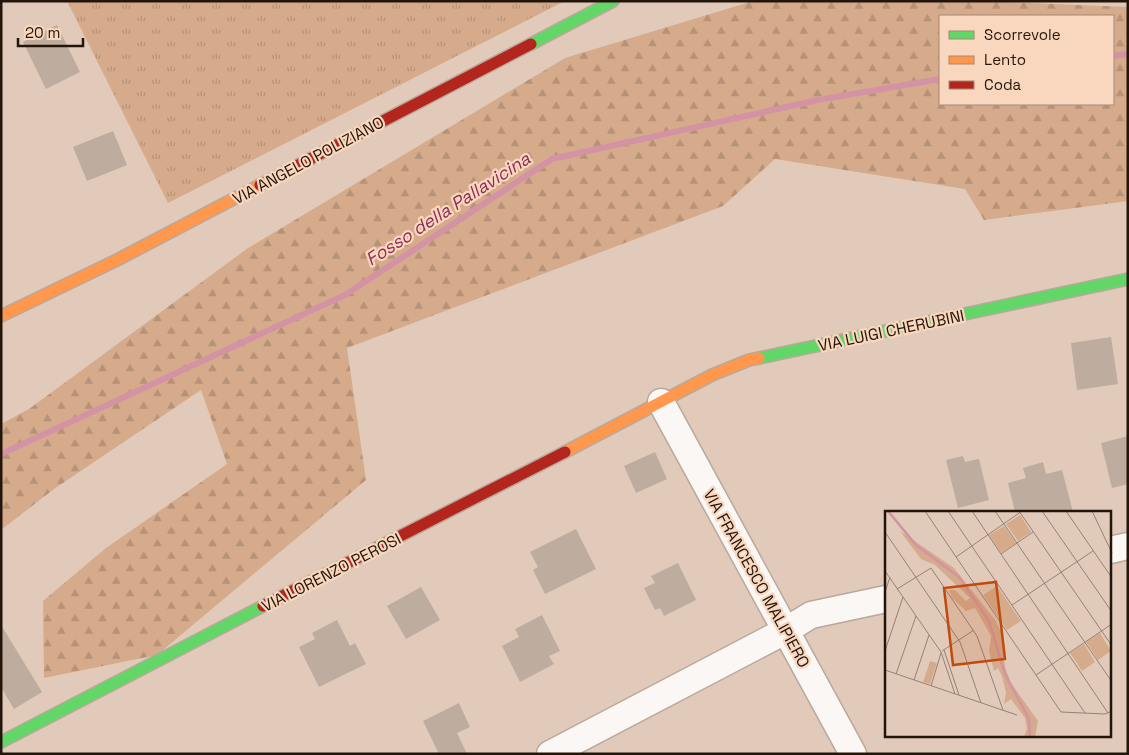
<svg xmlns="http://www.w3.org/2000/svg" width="1129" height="755" font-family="'Space Grotesk',sans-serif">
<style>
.grass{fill:url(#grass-tufts)}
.forest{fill:url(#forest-firs);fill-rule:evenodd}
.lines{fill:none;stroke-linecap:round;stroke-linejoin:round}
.stream{stroke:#d493a4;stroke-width:6}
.building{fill:#beac9f}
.street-casing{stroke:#baa89b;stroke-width:29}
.fast-casing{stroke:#baa89b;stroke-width:14}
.slow-casing{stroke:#baa89b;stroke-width:14}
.jam-casing{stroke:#baa89b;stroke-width:14}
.street{stroke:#faf7f5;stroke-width:26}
.fast{stroke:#63d668;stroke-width:11}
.slow{stroke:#ff974d;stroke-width:11}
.jam{stroke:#b3261e;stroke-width:11}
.labels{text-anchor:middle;stroke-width:4.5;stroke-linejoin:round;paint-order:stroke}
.street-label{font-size:16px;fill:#24150a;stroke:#f9d7be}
.water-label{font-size:18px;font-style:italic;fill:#8f2b58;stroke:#f9d7be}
.inset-river{fill:none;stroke:#d493a4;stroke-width:2.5}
.inset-road{fill:none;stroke:#958274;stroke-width:1}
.view{fill:#c14b0c;fill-opacity:0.15;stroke:#c14b0c;stroke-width:2.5}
.inset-edge{fill:none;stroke:#24150a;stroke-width:2.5}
</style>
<defs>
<pattern id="grass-tufts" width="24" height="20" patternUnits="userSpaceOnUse" patternTransform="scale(1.25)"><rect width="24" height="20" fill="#d5ab8b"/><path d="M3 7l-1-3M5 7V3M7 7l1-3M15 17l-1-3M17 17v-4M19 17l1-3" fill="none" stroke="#b79277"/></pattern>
<pattern id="forest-firs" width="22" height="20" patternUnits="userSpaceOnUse" patternTransform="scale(1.25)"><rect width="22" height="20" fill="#d5ab8b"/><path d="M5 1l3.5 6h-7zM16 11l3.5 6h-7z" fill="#b79277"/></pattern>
</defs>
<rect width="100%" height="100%" fill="#e1caba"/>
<path class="grass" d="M67,1H565L168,203Z"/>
<path class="forest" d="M753,1H981L1128,7V201L984,220L965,189L775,159L723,206L347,348L366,480L157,655L44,678L43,601L106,548L227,464L201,390L54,489L1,530V424L29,409L248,248L565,58ZM940,16H1113V104H940Z"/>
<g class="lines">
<g class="stream">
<path d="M1113,56L1128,54"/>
<path d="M1,454L345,295L552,159L818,100L940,79"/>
</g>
</g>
<g class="building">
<path d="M57,25L80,72L46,89L23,42Z"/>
<path d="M113,131L127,165L87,181L73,147Z"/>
<path d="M1111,337L1118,384L1077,390L1071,343Z"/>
<path d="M1128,436V484L1112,488L1101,443Z"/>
<path d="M655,452L667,479L636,493L624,466Z"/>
<path d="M963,456L965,462L979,459L989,500L958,508L946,460Z"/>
<path d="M1043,462L1046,474L1062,470L1073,512H1015L1008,483L1026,478L1023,468Z"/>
<path d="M576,529L596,569L545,594L533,570L538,567L530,552Z"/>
<path d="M678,563L696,600L664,616L660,608L655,610L644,588L655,583L651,576Z"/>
<path d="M421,587L440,620L406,639L387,606Z"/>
<path d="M542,615L560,651L549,656L554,664L520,682L502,646L519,637L515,629Z"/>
<path d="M337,620L350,646L355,643L366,664L319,687L299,647L315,639L312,633Z"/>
<path d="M1,625L42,692L14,709L1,687Z"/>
<path d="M459,703L470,727L457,733L467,754H439L423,721Z"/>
</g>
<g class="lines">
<g class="street-casing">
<g id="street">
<path d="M661,402L853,754"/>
<path d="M1110,550L1128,546"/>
<path d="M550,754L785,631L811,615L886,599"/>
</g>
</g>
<g class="fast-casing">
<g id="fast">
<path d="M531,44L613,1"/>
<path d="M759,358L1128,279"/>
<path d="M1,742L263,606"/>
</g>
</g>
<g class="slow-casing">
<g id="slow">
<path d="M1,316L117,260L260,185"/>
<path d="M565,452L712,375L749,360L759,358"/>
</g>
</g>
<g class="jam-casing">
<g id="jam">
<path d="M260,185L531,44"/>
<path d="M263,606L565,452"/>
</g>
</g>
<use href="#street" class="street"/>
<use href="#fast" class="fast"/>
<use href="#slow" class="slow"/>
<use href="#jam" class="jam"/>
</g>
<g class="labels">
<g class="street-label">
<text transform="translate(308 160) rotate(-28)" y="6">VIA ANGELO POLIZIANO</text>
<text transform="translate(891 330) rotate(-12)" y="6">VIA LUIGI CHERUBINI</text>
<text transform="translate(331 572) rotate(-27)" y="6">VIA LORENZO PEROSI</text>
<text transform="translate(757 578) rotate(61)" y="6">VIA FRANCESCO MALIPIERO</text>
</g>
<g class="water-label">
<text transform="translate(448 209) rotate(-33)" y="6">Fosso della Pallavicina</text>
</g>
</g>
<g transform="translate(885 511)">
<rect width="226" height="226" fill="#e1caba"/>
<path d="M135,4L146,21L133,30L121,13ZM119,15L131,32L116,42L104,24ZM112,75L136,110L122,119L98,84ZM215,122L226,140L213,149L201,131ZM199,133L210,151L197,160L185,142ZM45,150L52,152L45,173L38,171Z" fill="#d5ab8b"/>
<path d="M15,20L69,57L111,110L117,123L120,156L126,172L153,210L150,226H139L142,217L140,207L126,188L119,193L121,182L117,165L113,157L109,160L104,140L106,125L90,97L81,100L67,87L64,79H70L81,90L85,87L50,54L36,48Z" fill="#d5ab8b"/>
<path class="inset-river" d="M3,0L31,34L74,66L104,110L120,163L144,208L145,226"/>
<path class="inset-road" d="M40,0L176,201L220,203L227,200M63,0L200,202M87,0L223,202M110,0L227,171M134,0L227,135M157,0L227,101M181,0L227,67M207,0L227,42M0,21L75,131L96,192M116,43L148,21M71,46L137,0M0,60L56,141L70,183M12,78L46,57L92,125L118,199M0,81L5,66M127,94L208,40M59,139L74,184M0,140L18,86M57,140L89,119M0,159L132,204M11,163L31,105M151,164L227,113M29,169L44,124M46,175L56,142"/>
<path class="view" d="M111,71L120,148L68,154L59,77Z"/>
<rect width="226" height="226" class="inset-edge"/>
</g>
<rect width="1129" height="755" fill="none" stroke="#24150a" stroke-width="5"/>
<rect x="939" y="15" width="175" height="90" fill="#f9d7be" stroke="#a48976"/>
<rect x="949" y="31" width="25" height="8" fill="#63d668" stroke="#a48976"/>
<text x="984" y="40" font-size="15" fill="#24150a">Scorrevole</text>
<rect x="949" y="56" width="25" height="8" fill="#ff974d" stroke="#a48976"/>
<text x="984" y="65" font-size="15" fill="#24150a">Lento</text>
<rect x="949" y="81" width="25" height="8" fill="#b3261e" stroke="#a48976"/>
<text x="984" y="90" font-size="15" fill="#24150a">Coda</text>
<path d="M18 38v8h65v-8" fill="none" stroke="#24150a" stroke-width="2.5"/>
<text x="25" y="38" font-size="15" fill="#24150a" stroke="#f9d7be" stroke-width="4" paint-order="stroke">20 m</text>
</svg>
